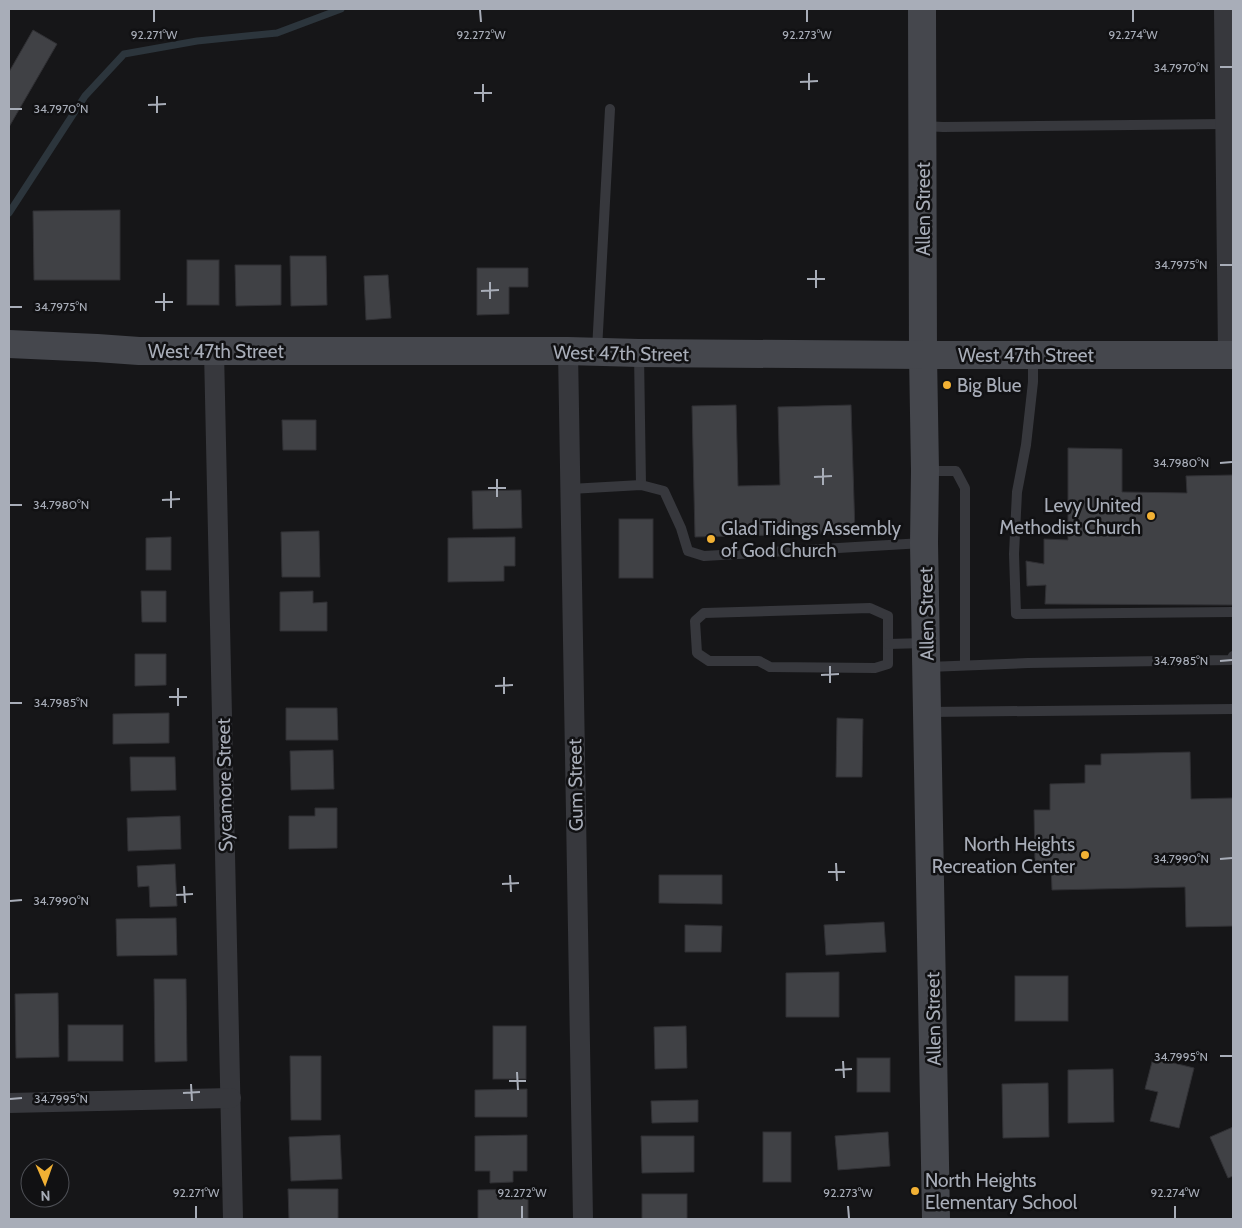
<svg xmlns="http://www.w3.org/2000/svg" width="1242" height="1228" font-family="Cabin,sans-serif">
<style>
.lines{fill:none;stroke-linecap:round;stroke-linejoin:round}
.stream{stroke:#2c353c;stroke-width:7}
.building{fill:#404145;stroke:#303034}
.lane{stroke:#37383d;stroke-width:10}
.street{stroke:#37383d;stroke-width:20}
.secondary{stroke:#45474d;stroke-width:28}
.ticks{fill:none;stroke:#a8adb8;stroke-width:2}
.poi-dot{fill:#f2b134;stroke:#111113;stroke-width:2}
.labels{text-anchor:middle;stroke-width:5;stroke-linejoin:round;paint-order:stroke}
.street-label{font-size:19px;fill:#a8adb8;stroke:#111113}
.poi-label{font-size:19px;fill:#a8adb8;stroke:#111113;text-anchor:start}
.ticks-label{font-size:12px;text-anchor:middle;fill:#a8adb8;stroke:#111113;stroke-width:5;stroke-linejoin:round;paint-order:stroke}
</style>
<rect width="100%" height="100%" fill="#161618"/>
<g class="lines">
<path class="stream" d="M9,213L85,96L124,54L197,41L277,33L341,9"/>
</g>
<g class="building">
<path d="M33,30L57,44L9,127V72Z"/>
<path d="M120,210V280H34L33,211Z"/>
<path d="M290,256H326L327,305L291,306Z"/>
<rect x="187" y="260" width="32" height="45"/>
<path d="M235,265H281V305L236,306Z"/>
<path d="M477,268H528V287H509V314L477,315Z"/>
<path d="M388,275L391,318L366,320L364,276Z"/>
<path d="M736,405L738,486L780,485L778,407L851,405L855,533L695,537L692,406Z"/>
<path d="M282,420H316V450H283Z"/>
<path d="M1068,448L1122,449V492L1187,493L1186,476L1233,475V605L1045,604L1046,585L1027,586L1026,561L1044,564V539L1068,540Z"/>
<path d="M521,490L522,528L473,529L472,491Z"/>
<rect x="619" y="519" width="34" height="59"/>
<path d="M319,531L320,577H282L281,532Z"/>
<path d="M171,537V570H146V538Z"/>
<path d="M515,537V566H504V581L448,582V538Z"/>
<path d="M141,591H166V622H142Z"/>
<path d="M313,591V603L327,602V631H280V592Z"/>
<path d="M135,654H166V685L135,686Z"/>
<path d="M286,708H337L338,740H286Z"/>
<path d="M169,713V743L113,744V714Z"/>
<path d="M837,718L863,719L862,777H836Z"/>
<path d="M333,750L334,789L291,790L290,751Z"/>
<path d="M1190,752L1191,799L1233,798V926L1186,927L1185,887L1052,890L1051,863H1035L1034,810H1050V784L1085,783V765H1101V754Z"/>
<path d="M130,757H175L176,790L131,791Z"/>
<path d="M315,808H337V848L289,849V816H315Z"/>
<path d="M180,816L181,849L128,851L127,818Z"/>
<path d="M175,864L177,906L150,907L149,886L138,887L137,866Z"/>
<path d="M659,875H722V904L659,903Z"/>
<path d="M176,918L177,955L117,956L116,919Z"/>
<path d="M884,922L886,952L826,955L824,925Z"/>
<path d="M685,925L722,926L721,952H685Z"/>
<path d="M839,972V1017H786V973Z"/>
<rect x="1015" y="976" width="53" height="45"/>
<path d="M154,979H186L187,1061L155,1062Z"/>
<path d="M58,993L59,1057L16,1058L15,994Z"/>
<rect x="68" y="1025" width="55" height="36"/>
<rect x="493" y="1026" width="33" height="53"/>
<path d="M686,1026L687,1068L655,1069L654,1027Z"/>
<path d="M290,1056H321V1120H291Z"/>
<rect x="857" y="1058" width="33" height="34"/>
<path d="M1153,1058L1194,1068L1179,1128L1150,1121L1158,1092L1145,1089Z"/>
<path d="M1113,1069L1114,1122L1068,1123V1070Z"/>
<path d="M1048,1083L1049,1137L1003,1138L1002,1084Z"/>
<path d="M527,1089V1117H475V1090Z"/>
<path d="M698,1100V1122L652,1123L651,1101Z"/>
<path d="M1233,1127V1176L1228,1178L1210,1137Z"/>
<rect x="763" y="1132" width="28" height="50"/>
<path d="M888,1132L890,1166L838,1170L835,1136Z"/>
<path d="M340,1135L342,1179L291,1181L289,1137Z"/>
<path d="M527,1135V1171H513V1182L490,1183V1171H475V1136Z"/>
<path d="M641,1136H694V1172L642,1173Z"/>
<path d="M288,1189H338V1219H289Z"/>
<path d="M528,1189V1219H478V1190Z"/>
<rect x="642" y="1194" width="45" height="25"/>
</g>
<g class="lines">
<g class="lane">
<path d="M924,126L943,127L1225,124"/>
<path d="M597,350L610,109"/>
<path d="M639,354L641,485"/>
<path d="M1033,356V382L1026,445L1017,492L1014,554L1016,614L1233,612"/>
<path d="M926,471H956L965,488V665"/>
<path d="M570,489L641,485L664,491L681,528L688,551L704,556L923,543"/>
<path d="M870,608L888,616V664L875,668L770,667L759,661H709L697,653L695,621L704,613Z"/>
<path d="M888,644L925,643"/>
<path d="M928,667L1028,663L1231,660L1233,656"/>
<path d="M928,712L1233,709"/>
</g>
<g class="street">
<path d="M1224,9L1228,355"/>
<path d="M214,351L233,1219"/>
<path d="M568,351L583,1219"/>
<path d="M9,1103L231,1098"/>
</g>
<g class="secondary">
<path d="M922,9L923,355L925,471L924,543L936,1219"/>
<path d="M9,344L97,348L139,351H568L639,353L923,355H1233"/>
</g>
</g>
<path class="ticks" d="M154,10V22M480,10L481,22M807,10V22M1133,10V22M1220,67H1232M809,73V90M800,82L818,81M483,84V102M474,93H492M157,96V113M148,105L166,104M10,109H22M1220,265H1232M816,270V288M807,279H825M490,282V299M481,291L499,290M164,293V311M155,302H173M10,307H22M1220,463L1232,462M823,468V485M814,477L832,476M497,479V497M488,488H506M171,491V508M162,500L180,499M10,505H22M1220,661L1232,660M830,666V683M821,675L839,674M504,677V694M495,686L513,685M178,688V706M169,697H187M10,703H22M1220,859L1232,858M836,863L837,881M828,872H845M510,875L511,892M502,884L519,883M184,886L185,903M176,895L193,894M10,901L22,900M1220,1056H1232M843,1061L844,1078M835,1070L852,1069M517,1072L518,1090M509,1081H526M191,1084L192,1101M183,1093L200,1092M10,1099L22,1098M196,1206V1218M522,1206V1218M848,1206L849,1218M1175,1206V1218"/>
<g class="poi-dot">
<circle cx="947" cy="385" r="5"/>
<circle cx="1151" cy="516" r="5"/>
<circle cx="711" cy="539" r="5"/>
<circle cx="1085" cy="855" r="5"/>
<circle cx="915" cy="1191" r="5"/>
</g>
<g class="labels">
<g class="street-label">
<text transform="translate(923 209) rotate(-90)" y="7">Allen Street</text>
<text x="216" y="358">West 47th Street</text>
<text transform="translate(621 353) rotate(1)" y="7">West 47th Street</text>
<text x="1026" y="362">West 47th Street</text>
<text transform="translate(926 614) rotate(-91)" y="7">Allen Street</text>
<text transform="translate(224 785) rotate(-91)" y="7">Sycamore Street</text>
<text transform="translate(575 785) rotate(-91)" y="7">Gum Street</text>
<text transform="translate(933 1019) rotate(-91)" y="7">Allen Street</text>
</g>
<g class="poi-label">
<text x="957" y="392">Big Blue</text>
<text x="1141" y="512" text-anchor="end">Levy United<tspan x="1141" dy="22">Methodist Church</tspan></text>
<text x="721" y="535">Glad Tidings Assembly<tspan x="721" dy="22">of God Church</tspan></text>
<text x="1075" y="851" text-anchor="end">North Heights<tspan x="1075" dy="22">Recreation Center</tspan></text>
<text x="925" y="1187">North Heights<tspan x="925" dy="22">Elementary School</tspan></text>
</g>
</g>
<g class="ticks-label">
<text x="154" y="39">92.271°W</text>
<text x="481" y="39">92.272°W</text>
<text x="807" y="39">92.273°W</text>
<text x="1133" y="39">92.274°W</text>
<text x="1181" y="72">34.7970°N</text>
<text x="61" y="113">34.7970°N</text>
<text x="1181" y="269">34.7975°N</text>
<text x="61" y="311">34.7975°N</text>
<text x="1181" y="467">34.7980°N</text>
<text x="61" y="509">34.7980°N</text>
<text x="1181" y="665">34.7985°N</text>
<text x="61" y="707">34.7985°N</text>
<text x="1181" y="863">34.7990°N</text>
<text x="61" y="905">34.7990°N</text>
<text x="1181" y="1061">34.7995°N</text>
<text x="61" y="1103">34.7995°N</text>
<text x="196" y="1197">92.271°W</text>
<text x="522" y="1197">92.272°W</text>
<text x="848" y="1197">92.273°W</text>
<text x="1175" y="1197">92.274°W</text>
</g>
<rect width="1242" height="1228" fill="none" stroke="#a8adb8" stroke-width="20"/>
<g transform="translate(45 1183) rotate(178)"><circle r="24" fill="#111113" stroke="#4d4f55"/>
<path d="M0-4L9 19L0 12L-9 19Z" fill="#f2b134"/>
<text y="-8" font-size="14" font-weight="bold" text-anchor="middle" fill="#a8adb8">N</text>
</g>
</svg>
